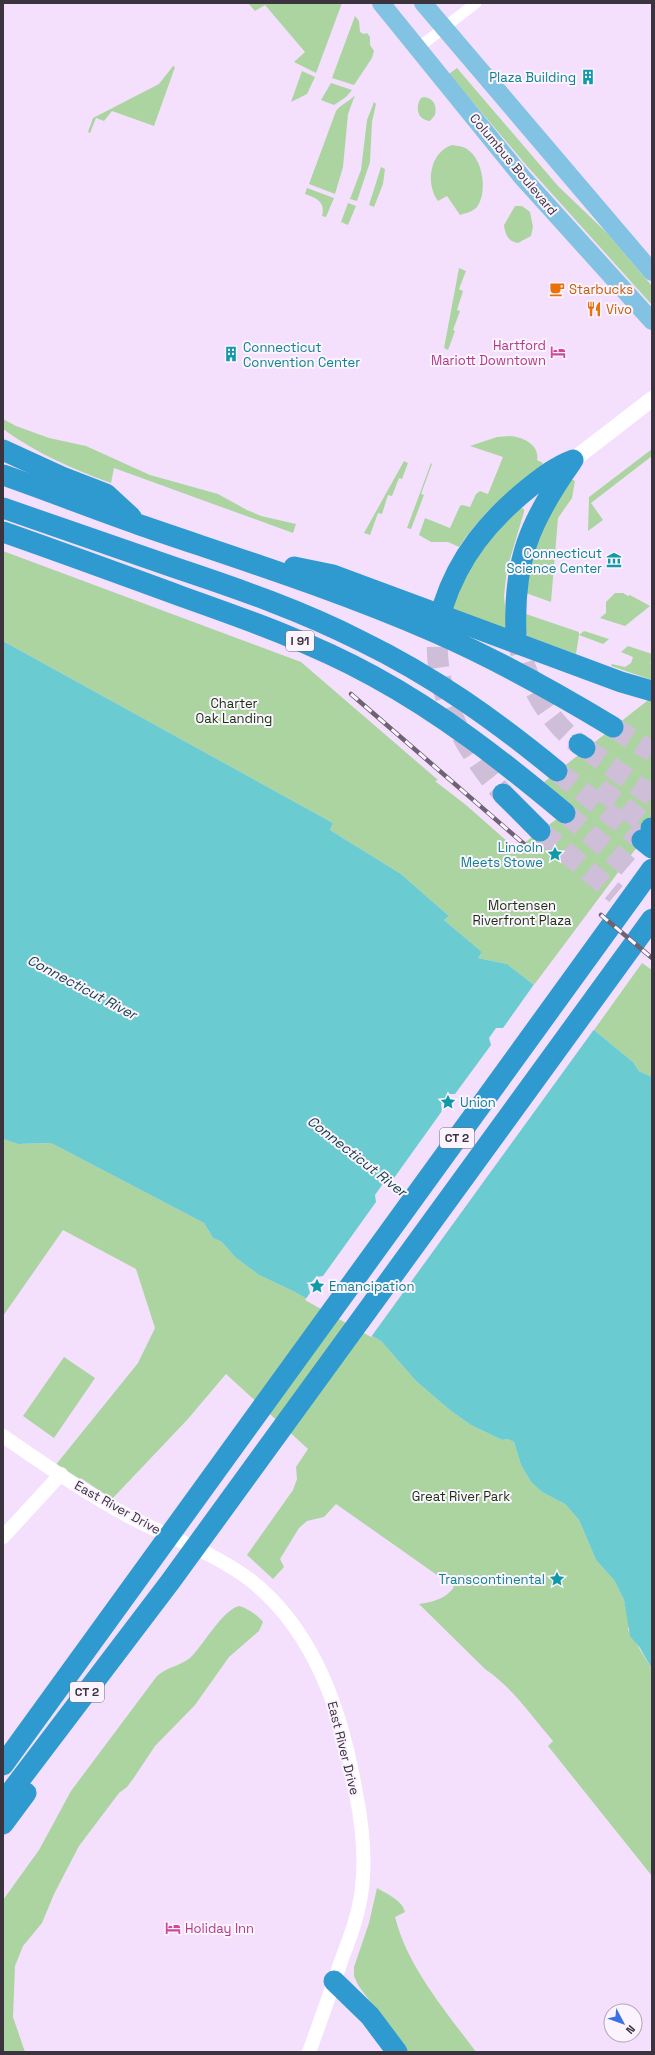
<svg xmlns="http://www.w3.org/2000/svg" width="655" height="2055" font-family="'Space Grotesk',sans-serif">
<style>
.green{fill:#acd4a1}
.water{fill:#6acbd1}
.pier{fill:#f4e0fd}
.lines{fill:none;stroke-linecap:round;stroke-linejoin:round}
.motorway-tunnel{stroke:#cfbed7;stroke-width:21;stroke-dasharray:21 10;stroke-linecap:butt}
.minor{stroke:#fff;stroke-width:11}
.tertiary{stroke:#fff;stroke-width:14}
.secondary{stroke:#fff;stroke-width:16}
.primary{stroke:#82c2e2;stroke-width:18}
.motorway{stroke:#2f9acf;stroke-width:21}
.rail-casing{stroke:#6e6373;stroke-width:4.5}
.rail{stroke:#fbf3fe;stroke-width:3;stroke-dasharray:9;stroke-linecap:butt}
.labels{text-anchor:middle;stroke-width:4;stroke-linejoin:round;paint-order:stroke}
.shield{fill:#fbf3fe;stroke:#756d78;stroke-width:1}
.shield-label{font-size:12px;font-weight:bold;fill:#3b343f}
.culture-label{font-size:13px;fill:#0d838f;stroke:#fbf3fe;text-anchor:end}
.street-label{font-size:13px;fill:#3b343f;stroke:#fbf3fe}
.food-label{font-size:13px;fill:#c56008;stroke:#fbf3fe;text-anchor:start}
.hotel-label{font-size:13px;fill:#b23c85;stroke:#fbf3fe;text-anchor:end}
.park-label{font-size:13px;fill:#15320b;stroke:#fbf3fe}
.water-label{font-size:14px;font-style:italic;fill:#103e41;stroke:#fbf3fe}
</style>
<rect width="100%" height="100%" fill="#f4e0fd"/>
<g class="green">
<path d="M248,3H342L316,73L294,62L305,52L265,5L255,11Z"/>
<path d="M355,16L359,21L360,32L364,34L367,33L370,37V45L374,51L372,58L354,85L332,78Z"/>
<path d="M173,66L175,67L154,126L112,111L104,121L96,118L90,133L88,132L93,118L159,84Z"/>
<path d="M457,68L558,186L607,233L652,286V305L527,166L449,74Z"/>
<path d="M302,71L315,77L307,94L291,102Z"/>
<path d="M331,83L352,90L346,97L334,105L321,100Z"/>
<path d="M355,95L348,114L343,167L335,194L309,184L336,111C341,104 349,102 355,95Z"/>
<path d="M424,97C434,98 437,106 435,115L430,121C417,120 415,107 421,98Z"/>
<path d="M374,102L376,104L372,122L370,162L357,201L350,199L361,170L367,120Z"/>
<path d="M452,145C457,146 463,146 467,149C483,159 488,192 477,207C472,212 466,213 460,215L447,196L438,201C425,183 430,152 452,145Z"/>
<path d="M381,167L385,169L383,184L374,207L369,205Z"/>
<path d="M307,188L334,198L326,217L322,216C326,202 316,198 305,194Z"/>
<path d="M348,203L356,206L348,225L341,222Z"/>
<path d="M515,206H522L530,212L533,227L531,236L518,243C508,242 505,234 504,225Z"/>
<path d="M459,268L466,271L459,289L463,291L457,310L460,311L453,330L455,331L448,350L444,348Z"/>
<path d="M3,419L16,426L49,438L86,446L150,475L218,494L247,510L261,516L296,524L293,533L114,468L111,483C72,469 36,453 3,429Z"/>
<path d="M510,436C523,437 540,445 537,460L543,463L541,466C509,492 482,512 459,547L448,542H431L419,535L425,518L450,528L460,506L462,505L470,507L476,494L480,491L488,494L503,457L470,446L497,437Z"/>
<path d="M652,449V456L591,503L603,520L588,531L589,497Z"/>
<path d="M404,461L408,463L402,479L399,478L392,496L388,495L382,514L378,513L370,535L364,533Z"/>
<path d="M431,463L432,464L421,494L424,495L411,529L407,528Z"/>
<path d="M571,479L575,481L572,498L558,518L551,602L523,592L531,547Z"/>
<path d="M521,508L524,509V512L507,569L504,596L507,629L448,608L463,571L511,515Z"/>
<path d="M3,551L301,662L438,780L435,781L466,805L516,849L573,807L544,782L652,697V827L534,985L507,964L478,958L482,952L444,920L449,916L401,874L330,830L333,823L3,641Z"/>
<path d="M615,593H623L628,596L630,595L650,606L625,626L600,618L606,613V602Z"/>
<path d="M523,613L579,632V635L584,631L609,639L603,644L579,635L576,654L524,635Z"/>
<path d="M628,646L652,654V661L650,663L652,664V680L611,666L612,664L625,667L631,663L633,657L621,652Z"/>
<path d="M642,963L652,970V1077L639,1071L633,1062L594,1030Z"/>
<path d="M3,1139L18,1144L51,1143L204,1223L213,1238L222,1242L235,1257L259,1275L293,1291L381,1341L416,1381L451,1411L471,1425L502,1440L507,1439L514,1442L521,1465L531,1482L542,1492L565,1504L579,1520L596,1560L614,1580L624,1600L629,1625L628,1630L652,1669V1876L548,1746L553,1741C532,1717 512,1687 485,1669L419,1604C432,1602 446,1599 454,1587L336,1504L324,1517L307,1521L299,1528L280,1559L284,1567L273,1579L247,1555L293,1490L297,1479L296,1467L308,1449L226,1374L187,1420L112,1499L81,1478L77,1483L54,1467L138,1363L155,1328L136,1269L63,1230L3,1316Z"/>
<path d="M64,1357L95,1378L54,1438L23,1416Z"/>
<path d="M239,1606C247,1608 258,1615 263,1622L259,1631L229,1657L195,1705L155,1746L133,1779L127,1787L119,1793L79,1846L54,1894L42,1923L23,1946L15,1966L13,2017L25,2052H3V1900L39,1850L71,1791L157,1676C168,1666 183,1666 193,1655C205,1642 223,1610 239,1606Z"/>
<path d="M377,1888C387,1894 402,1900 405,1912L395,1917C408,1968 445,2010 476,2052H407L358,1985L354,1976V1967L369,1923Z"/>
</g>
<path class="water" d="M3,641L333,823L330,830L401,874L449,916L444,920L482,952L478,958L507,964L534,985L531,990L594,1030L633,1062L639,1071L652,1077V1669L640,1648L630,1636L624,1600L614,1580L596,1560L579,1520L565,1504L542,1492L531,1482L521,1465L514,1442L507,1439L502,1440L471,1425L451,1411L416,1381L381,1341L293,1291L259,1275L235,1257L222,1242L213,1238L204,1223L51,1143L18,1144L3,1139Z"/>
<path class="pier" d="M535,983L533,990L595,1028L371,1337L305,1300L310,1293L308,1286L316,1277L323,1276L376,1202L375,1195L382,1185H389L442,1111L441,1104L448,1094H455L491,1045L489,1038L496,1028H503Z"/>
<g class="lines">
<g class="motorway-tunnel">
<path d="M440,616C427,682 461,746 503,794"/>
<path d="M516,633C525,677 543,716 579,744"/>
<path d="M613,727L652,752"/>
<path d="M585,748L652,796"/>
<path d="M557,771L642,840"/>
<path d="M599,788L651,828"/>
<path d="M565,813L633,871"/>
<path d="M540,831L616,894"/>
</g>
<path class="minor" d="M418,48L476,3"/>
<g class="tertiary">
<path d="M3,1436C45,1465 87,1494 132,1518C171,1538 214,1553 249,1579C315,1630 342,1713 356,1793C362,1824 366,1856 362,1888C359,1914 350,1938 341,1961C331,1992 320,2022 309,2052"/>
<path d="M3,1537L61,1474"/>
</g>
<path class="secondary" d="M573,460L652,399"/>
<g class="primary">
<path d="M381,3L522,177L652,321"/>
<path d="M423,3L652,272"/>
</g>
<g class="motorway">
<path d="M3,450L62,477L106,494L131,517"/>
<path d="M3,475C49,491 94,509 140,525C239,559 338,590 434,632C496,659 555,692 613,727"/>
<path d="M3,508C61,528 118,548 176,568C239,589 302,611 361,641C433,676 495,720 557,771"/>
<path d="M3,532C63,553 123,575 183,597C248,620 313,643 373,676C443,714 504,762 565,813"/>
<path d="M294,567L333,575L621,682L652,691"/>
<path d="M443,606C459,556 489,520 530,487C544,476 557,466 573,460"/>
<path d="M516,633C513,561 530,521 571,463"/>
<path d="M579,744L585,748"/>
<path d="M503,794L540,831"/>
<path d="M651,828H652"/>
<path d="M642,840L652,848"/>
<path d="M3,1765L652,869"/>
<path d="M3,1802L170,1582L652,919"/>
<path d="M3,1824L26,1793"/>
<path d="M334,1981L370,2016L397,2052"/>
</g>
<g class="rail-casing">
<g id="rail">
<path d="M351,694L524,844"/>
<path d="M601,915L652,958"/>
</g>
</g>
<use href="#rail" class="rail"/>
</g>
<defs>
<g id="building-bare" transform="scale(1.2)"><path d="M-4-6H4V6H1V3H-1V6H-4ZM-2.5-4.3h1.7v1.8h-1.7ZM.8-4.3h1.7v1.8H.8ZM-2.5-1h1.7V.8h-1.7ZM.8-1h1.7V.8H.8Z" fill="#0f9aa8" stroke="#fbf3fe" stroke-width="2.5" paint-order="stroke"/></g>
<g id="cafe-bare" transform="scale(1.2)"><path d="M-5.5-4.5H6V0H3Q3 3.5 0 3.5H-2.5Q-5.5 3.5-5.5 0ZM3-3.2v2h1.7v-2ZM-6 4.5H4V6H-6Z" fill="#e8710a" stroke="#fbf3fe" stroke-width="2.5" paint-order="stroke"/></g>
<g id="restaurant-bare" transform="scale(1.2)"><path d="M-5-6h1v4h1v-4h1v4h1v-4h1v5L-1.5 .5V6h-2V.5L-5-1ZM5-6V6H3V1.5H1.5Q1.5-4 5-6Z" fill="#e8710a" stroke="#fbf3fe" stroke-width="2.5" paint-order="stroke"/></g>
<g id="hotel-bare" transform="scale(1.2)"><path d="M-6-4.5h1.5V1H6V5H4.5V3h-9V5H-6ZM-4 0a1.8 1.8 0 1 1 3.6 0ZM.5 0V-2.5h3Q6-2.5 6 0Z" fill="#d1479c" stroke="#fbf3fe" stroke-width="2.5" paint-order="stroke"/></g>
<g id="museum-bare" transform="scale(1.2)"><path d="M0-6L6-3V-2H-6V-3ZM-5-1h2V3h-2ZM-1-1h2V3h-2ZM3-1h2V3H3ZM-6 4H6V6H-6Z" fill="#0f9aa8" stroke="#fbf3fe" stroke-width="2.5" paint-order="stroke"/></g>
<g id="sight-bare" transform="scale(1.2)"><path d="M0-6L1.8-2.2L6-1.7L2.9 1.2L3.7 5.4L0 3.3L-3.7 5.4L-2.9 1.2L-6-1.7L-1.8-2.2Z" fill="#0f9aa8" stroke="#fbf3fe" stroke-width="2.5" paint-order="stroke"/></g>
</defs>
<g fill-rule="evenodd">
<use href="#building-bare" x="588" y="77"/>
<use href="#cafe-bare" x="557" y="289"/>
<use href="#restaurant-bare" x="594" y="309"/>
<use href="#hotel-bare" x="558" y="352"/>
<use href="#building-bare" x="231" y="354"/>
<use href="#museum-bare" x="614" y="560"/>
<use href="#sight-bare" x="555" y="854"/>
<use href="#sight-bare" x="448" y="1102"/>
<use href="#sight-bare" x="317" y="1286"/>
<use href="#sight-bare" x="557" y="1579"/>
<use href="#hotel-bare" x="173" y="1928"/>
</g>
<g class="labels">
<g class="shield">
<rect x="286" y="631" width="28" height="20" rx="3"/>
<rect x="440" y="1128" width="34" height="20" rx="3"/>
<rect x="70" y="1682" width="34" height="20" rx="3"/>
</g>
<g class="shield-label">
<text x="300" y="645">I 91</text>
<text x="457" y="1142">CT 2</text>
<text x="87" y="1696">CT 2</text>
</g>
<g class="culture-label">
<text x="576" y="82">Plaza Building</text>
<text x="243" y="352" text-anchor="start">Connecticut<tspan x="243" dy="15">Convention Center</tspan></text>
<text x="602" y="558">Connecticut<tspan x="602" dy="15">Science Center</tspan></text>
<text x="543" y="852">Lincoln<tspan x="543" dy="15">Meets Stowe</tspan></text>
<text x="460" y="1107" text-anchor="start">Union</text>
<text x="329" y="1291" text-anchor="start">Emancipation</text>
<text x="545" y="1584">Transcontinental</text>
</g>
<g class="street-label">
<text transform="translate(514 164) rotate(50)" y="5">Columbus Boulevard</text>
<text transform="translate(118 1507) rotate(29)" y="5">East River Drive</text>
<text transform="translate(344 1748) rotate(76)" y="5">East River Drive</text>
</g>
<g class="food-label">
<text x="569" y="294">Starbucks</text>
<text x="606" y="314">Vivo</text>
</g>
<g class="hotel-label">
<text x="546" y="350">Hartford<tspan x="546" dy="15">Mariott Downtown</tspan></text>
<text x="185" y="1933" text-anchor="start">Holiday Inn</text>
</g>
<g class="park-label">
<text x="234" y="708">Charter<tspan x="234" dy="15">Oak Landing</tspan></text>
<text x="522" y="910">Mortensen<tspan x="522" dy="15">Riverfront Plaza</tspan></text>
<text x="461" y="1501">Great River Park</text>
</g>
<g class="water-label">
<text transform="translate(82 987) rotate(28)" y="5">Connecticut River</text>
<text transform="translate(357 1156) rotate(38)" y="5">Connecticut River</text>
</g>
</g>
<rect width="655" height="2055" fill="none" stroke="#3b343f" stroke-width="8"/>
<g transform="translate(623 2023) rotate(131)"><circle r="19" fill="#fbf3fe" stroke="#aea7b2"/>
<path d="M0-3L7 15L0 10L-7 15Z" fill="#3972e2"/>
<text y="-6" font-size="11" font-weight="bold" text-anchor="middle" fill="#3b343f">N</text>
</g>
</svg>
